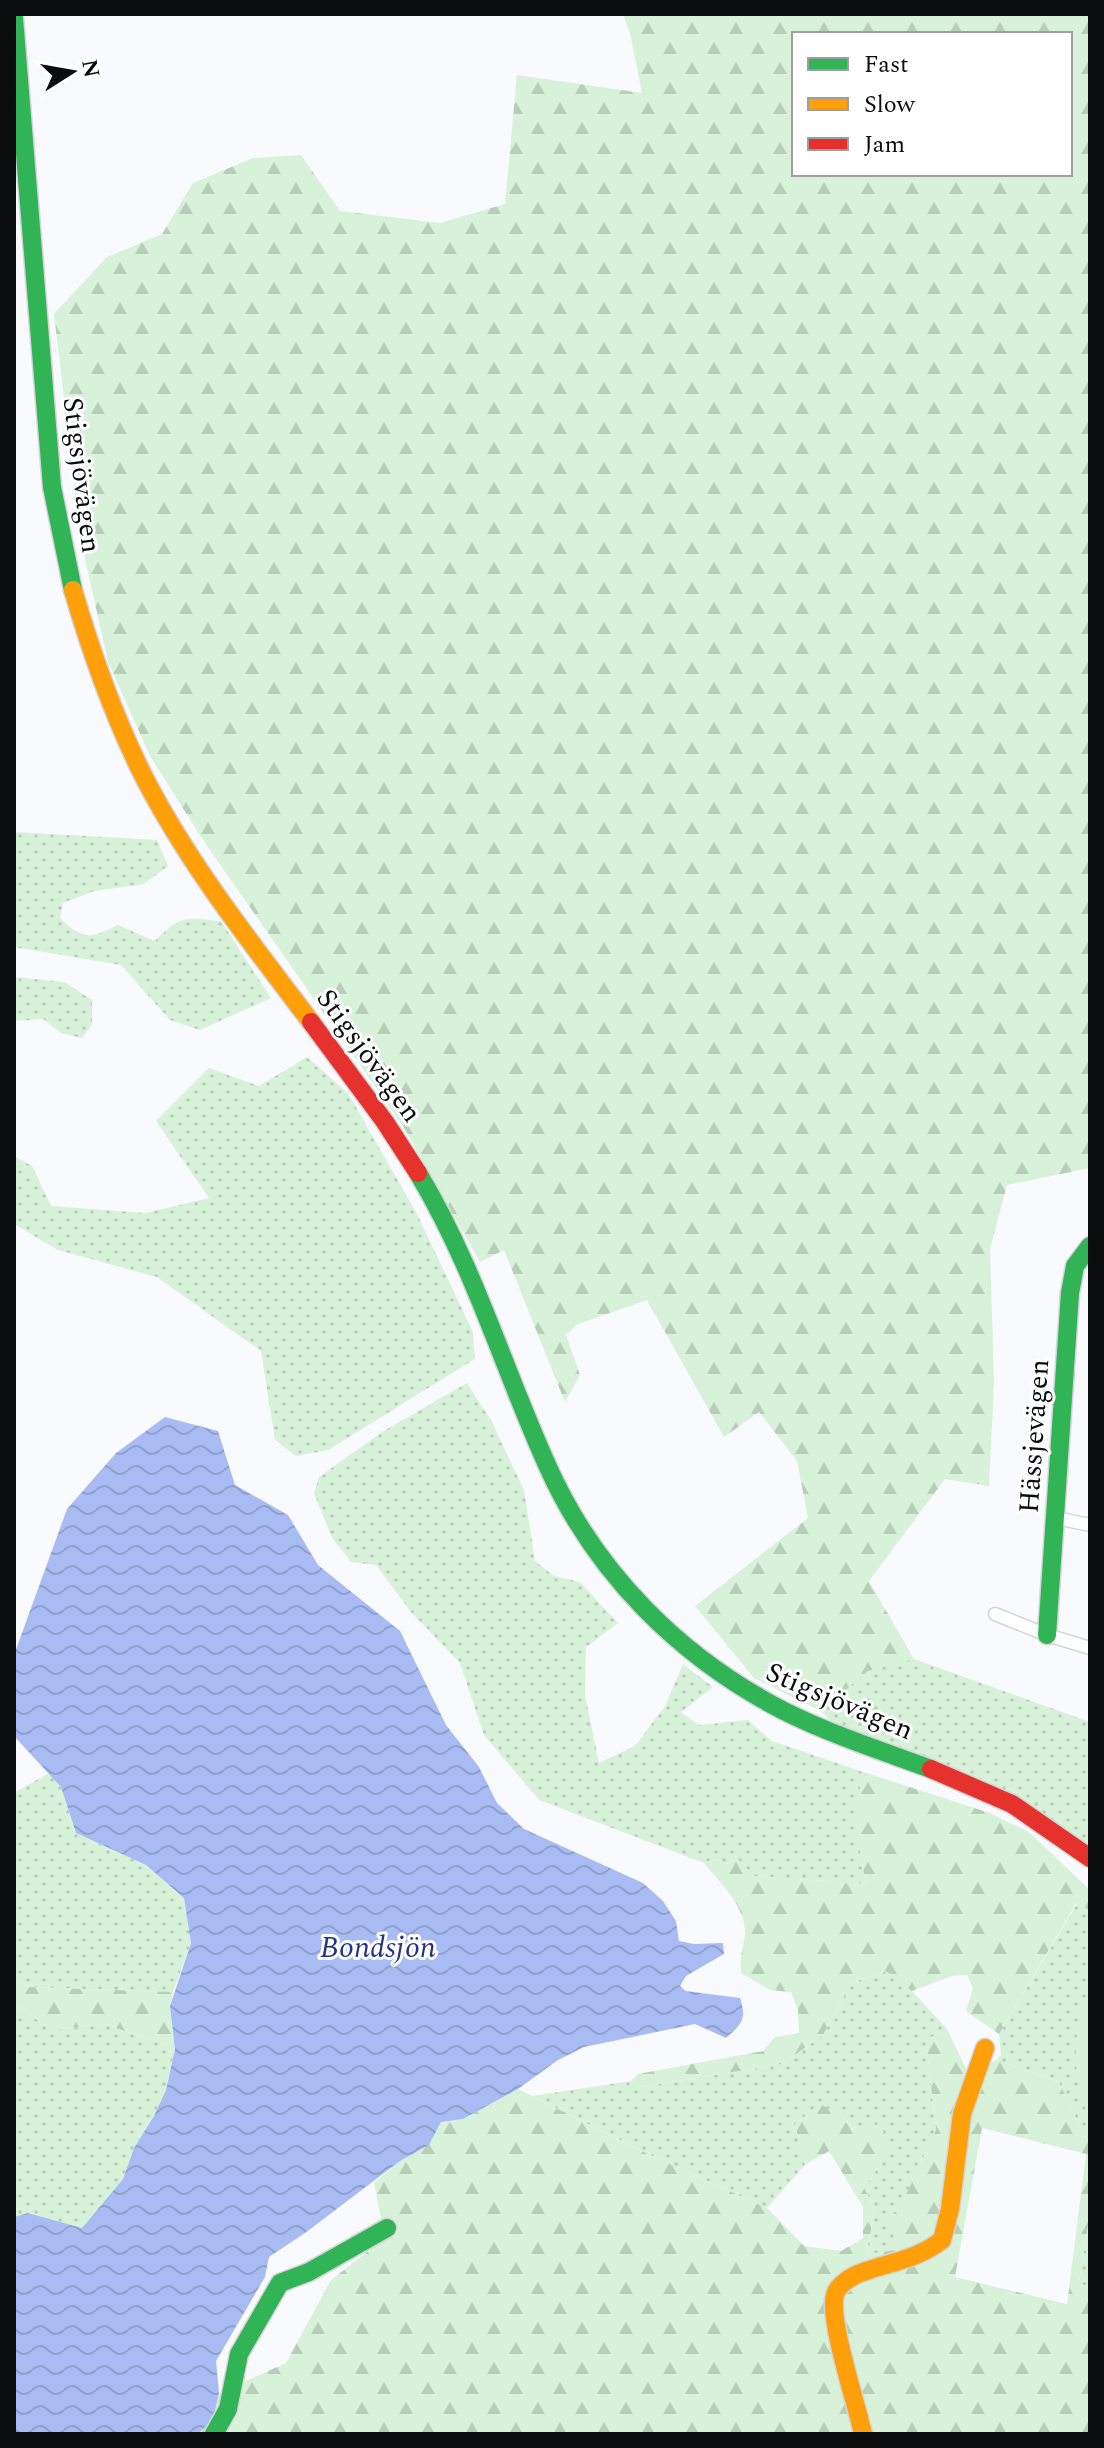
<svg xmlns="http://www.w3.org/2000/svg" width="1104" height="2448" font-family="Spectral,serif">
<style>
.grass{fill:url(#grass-dots)}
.forest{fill:url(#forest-firs);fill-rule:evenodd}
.green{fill:#d7f2d8}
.water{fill:url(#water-waves)}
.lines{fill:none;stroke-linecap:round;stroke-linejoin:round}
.street-casing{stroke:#d4d5d8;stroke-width:15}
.fast-casing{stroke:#d4d5d8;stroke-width:21}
.slow-casing{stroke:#d4d5d8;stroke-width:21}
.jam-casing{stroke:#d4d5d8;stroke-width:21}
.street{stroke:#fefeff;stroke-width:12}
.fast{stroke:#30b455;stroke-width:18}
.slow{stroke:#ff9f0a;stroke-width:18}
.jam{stroke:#e5322d;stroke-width:18}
.labels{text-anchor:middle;stroke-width:6;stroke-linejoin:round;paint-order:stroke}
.street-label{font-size:28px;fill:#0b0c0d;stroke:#fff}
.water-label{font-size:30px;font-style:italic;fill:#21338b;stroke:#fff}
</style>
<defs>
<pattern id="grass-dots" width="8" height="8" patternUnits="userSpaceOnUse" patternTransform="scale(2)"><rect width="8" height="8" fill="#d7f2d8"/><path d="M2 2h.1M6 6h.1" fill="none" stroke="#b7ceb8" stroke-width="1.8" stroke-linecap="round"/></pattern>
<pattern id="forest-firs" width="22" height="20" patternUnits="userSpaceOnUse" patternTransform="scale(2)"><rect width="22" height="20" fill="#d7f2d8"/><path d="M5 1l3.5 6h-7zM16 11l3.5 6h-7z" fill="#b7ceb8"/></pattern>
<pattern id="water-waves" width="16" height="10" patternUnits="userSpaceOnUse" patternTransform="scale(2)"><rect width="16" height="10" fill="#a8bcf3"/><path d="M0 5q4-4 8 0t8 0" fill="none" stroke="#8fa0cf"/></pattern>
</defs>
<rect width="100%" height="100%" fill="#f8fafd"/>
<g class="grass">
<path d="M14,832L157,840L168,866L144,884L94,891L63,903L60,918C83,940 90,939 118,925L155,941C181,915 184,917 221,921L271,998L200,1030L170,1020L121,965L14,947Z"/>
<path d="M14,977L64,982L92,1000V1025L82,1038L61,1033L43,1019L14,1021Z"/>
<path d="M307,1057L348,1093L417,1214L473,1332L475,1359L328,1450L296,1456L275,1440L261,1351L157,1277L58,1250L14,1224V1156L32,1166L51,1206L145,1213L209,1198L156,1121L209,1068L259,1086Z"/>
<path d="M467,1383L492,1422L524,1490L535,1561L554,1576L580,1582L618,1623L586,1647L585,1695L599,1763L635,1746L665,1706L683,1664L713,1687L681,1712L699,1725L748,1720L772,1741L863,1772C854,1816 858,1841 866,1884L753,1876L733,1855L728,1864L714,1859L704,1863L539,1800L484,1735L460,1663L411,1612L376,1565L351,1562L332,1538L314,1493L319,1477L382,1432Z"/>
<path d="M914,1659L1090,1722V1846L1036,1810L836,1727L821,1711L868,1670Z"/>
<path d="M49,1773L61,1787L76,1833L146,1865L184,1898L191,1943L173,1992L28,1987L14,1980V1793Z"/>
<path d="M1078,1902L1090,1911V2147L1059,2082L996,2060L1001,2055L999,2034Z"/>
<path d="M887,1971L912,1991L947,2029L926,2040L936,2130L902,2203L890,2219L897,2250L866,2255L875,2210L864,2187L881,2164L841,2114L795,2124L805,2165L767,2208L646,2153L532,2096L631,2081L641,2087L782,2064L823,2035L851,1983Z"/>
<path d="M14,2004L52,2030L105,2024L175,2049L166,2090L154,2116L134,2148L123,2179L82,2228L28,2213L14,2217Z"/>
<path d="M1090,2214V2288L1079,2283Z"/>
</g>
<g class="forest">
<path d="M623,14H1090V1168L1007,1185L990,1249L994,1382L989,1486L945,1479L869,1581L914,1659L868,1671L821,1711L754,1678L695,1606L808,1518L797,1461L759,1412L724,1437L647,1300L578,1324L566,1335L580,1375L565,1402L504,1250L480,1262L404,1128L203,840L150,756L108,662L81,541L54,314L107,257L162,234L193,183L253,158L301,155L340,211L440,223L505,204L517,75L642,93L630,33ZM1070,34V174H794V34Z"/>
<path d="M863,1772L990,1813L1029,1832L1090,1890V1911L1077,1902L999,2034L966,2011L973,1988L967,1975L952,1976L912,1991L886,1971L851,1983L823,2035L782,2064L641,2087L631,2081L638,2074L763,2051L775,2037L799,2033L798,2010L791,1992L770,1990L741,1973C739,1957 743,1950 745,1935C747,1907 720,1883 704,1863L714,1859L728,1864L733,1854L754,1876L866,1884L856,1829L858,1797Z"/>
<path d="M14,1980L28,1987L173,1992L170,2006L175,2049L105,2024L52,2030L14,2004Z"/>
<path d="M947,2029L970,2077L996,2060L1059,2082L1090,2147V2214L1079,2282L1090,2288V2434H198L213,2419L219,2393L286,2363L331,2280L385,2238L374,2183L400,2161L429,2145L441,2122L463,2119L518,2089L646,2153L767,2208L804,2246L841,2251L863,2238V2207L829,2151L805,2165L795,2124L819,2104L841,2114L853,2130L880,2124L889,2145L881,2164L864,2187L875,2210L866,2254L897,2250L889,2219L902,2203L936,2130L926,2040ZM982,2128L1086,2154L1067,2304L955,2277Z"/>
</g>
<path class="green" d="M1090,1989V2120C1071,2078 1071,2030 1090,1989Z"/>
<path class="water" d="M165,1417L218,1431L235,1485L288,1515L318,1565L400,1631L446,1725L479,1767L497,1803L524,1829L643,1883L663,1901L676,1921L679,1941L694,1944L723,1943L724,1954L686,1976L680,1986L686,1991L740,1998C747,2019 742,2024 726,2038L695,2024L584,2047L558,2060L518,2089L463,2119L441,2122L429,2145L400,2161L305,2233L269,2257L265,2277L216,2361L219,2393L213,2419L198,2434H14V2217L28,2213L82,2228L123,2179L134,2148L154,2116L166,2090L175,2049L170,2006L191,1943L184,1898L146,1865L76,1833L61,1787L14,1736V1655L67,1509L116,1453Z"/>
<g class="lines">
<g class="street-casing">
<g id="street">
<path d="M1056,1518L1090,1525"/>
<path d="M995,1614L1047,1635L1090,1648"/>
</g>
</g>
<g class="fast-casing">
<g id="fast">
<path d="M14,18L52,487L73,590"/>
<path d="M418,1173C475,1268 503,1368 548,1467C596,1574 681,1658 784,1711C832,1735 882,1751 931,1769"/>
<path d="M1047,1635L1070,1293L1075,1266L1090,1246"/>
<path d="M214,2434L228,2409L239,2354L280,2283L309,2272L387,2228"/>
</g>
</g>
<g class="slow-casing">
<g id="slow">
<path d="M73,590C92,655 114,718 145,779C190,866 252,944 311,1022"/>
<path d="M863,2434C857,2405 828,2319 835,2295C838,2284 852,2276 863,2272C891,2262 918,2259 942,2240L950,2209L962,2114L985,2048"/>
</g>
</g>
<g class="jam-casing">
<g id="jam">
<path d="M311,1022L385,1122L418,1173"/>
<path d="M931,1769L1012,1804L1090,1858"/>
</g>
</g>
<use href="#street" class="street"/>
<use href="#fast" class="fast"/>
<use href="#slow" class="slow"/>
<use href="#jam" class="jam"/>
</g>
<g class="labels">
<g class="street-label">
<text transform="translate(83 475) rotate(83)" y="10">Stigsjövägen</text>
<text transform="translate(370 1055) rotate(54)" y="10">Stigsjövägen</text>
<text transform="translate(1033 1436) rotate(-86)" y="10">Hässjevägen</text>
<text transform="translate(840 1700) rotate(23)" y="10">Stigsjövägen</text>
</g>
<g class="water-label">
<text x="378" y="1957">Bondsjön</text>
</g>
</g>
<rect width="1104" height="2448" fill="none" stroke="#0b0c0d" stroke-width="32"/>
<rect x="792" y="32" width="280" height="144" fill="#ffffff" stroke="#9d9e9e" stroke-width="2"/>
<rect x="808" y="58" width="40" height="12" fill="#30b455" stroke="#9d9e9e" stroke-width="2"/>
<text x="864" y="72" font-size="24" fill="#0b0c0d">Fast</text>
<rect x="808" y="98" width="40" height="12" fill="#ff9f0a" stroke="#9d9e9e" stroke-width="2"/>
<text x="864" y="112" font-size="24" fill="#0b0c0d">Slow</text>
<rect x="808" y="138" width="40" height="12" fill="#e5322d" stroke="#9d9e9e" stroke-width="2"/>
<text x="864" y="152" font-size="24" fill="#0b0c0d">Jam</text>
<g transform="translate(72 72) rotate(79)" stroke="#ffffff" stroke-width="6" paint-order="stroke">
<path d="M0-6L14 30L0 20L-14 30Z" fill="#0b0c0d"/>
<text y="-12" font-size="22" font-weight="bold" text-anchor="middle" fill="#0b0c0d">N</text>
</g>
</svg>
